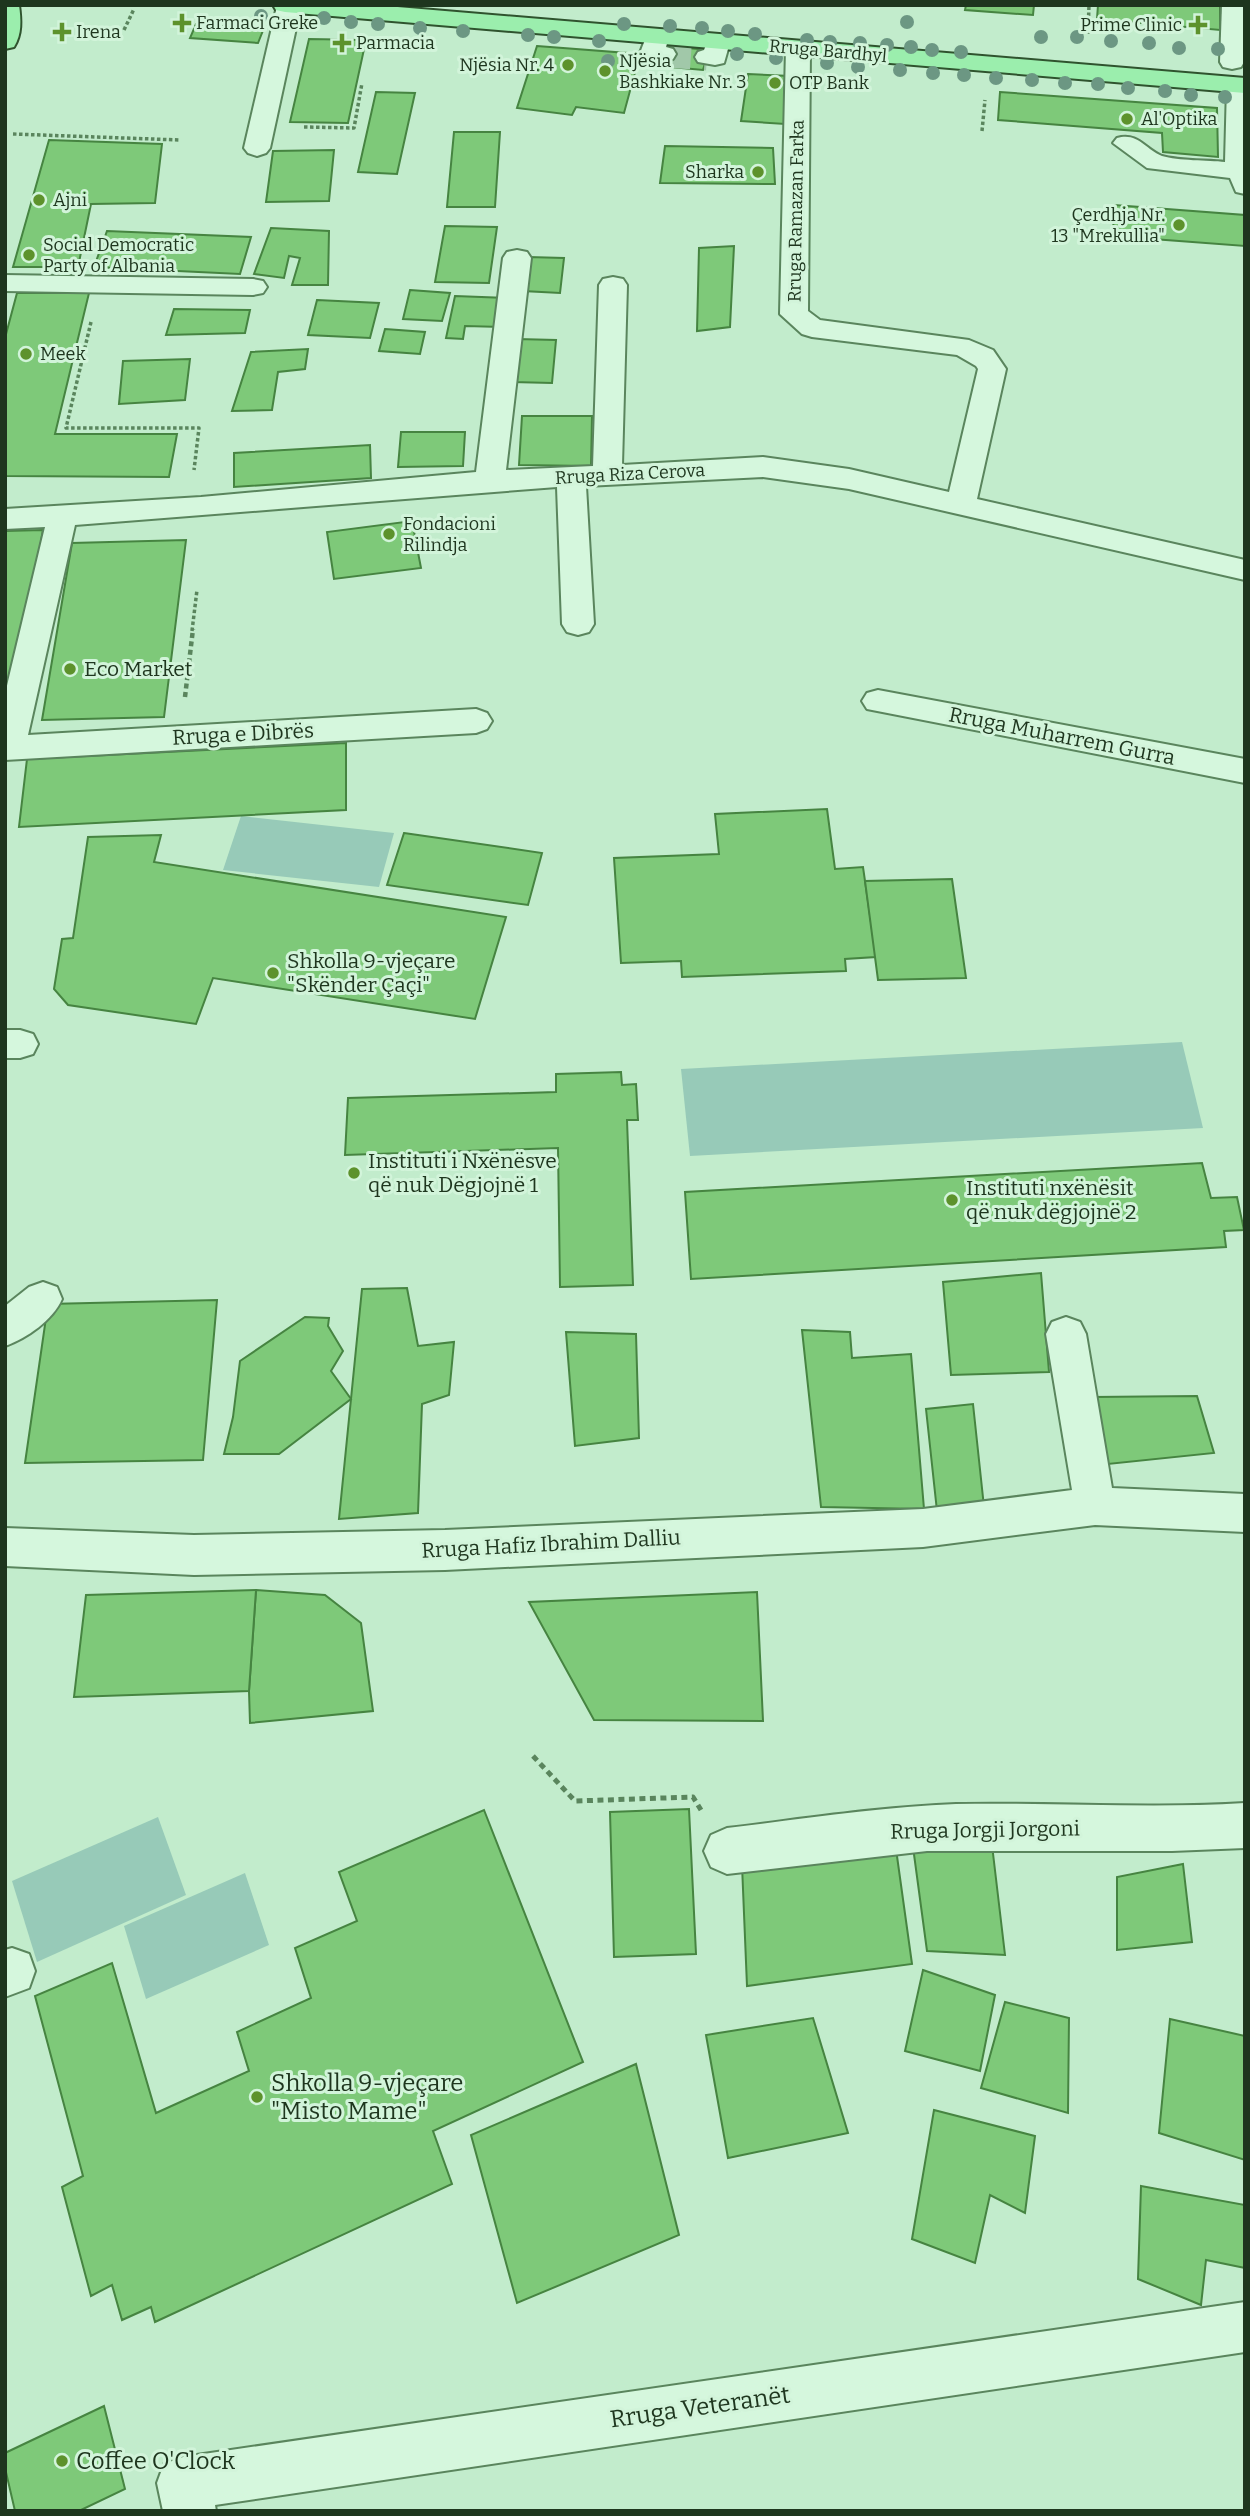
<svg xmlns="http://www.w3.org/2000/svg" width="1250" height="2516" font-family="Bitter,serif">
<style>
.green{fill:#97cab8}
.building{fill:#7ec979;stroke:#468441;stroke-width:2}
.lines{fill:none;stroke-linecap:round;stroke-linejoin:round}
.minor-tunnel{stroke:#a1c8a9;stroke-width:27;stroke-dasharray:27 14;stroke-linecap:butt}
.minor-casing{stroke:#5a855d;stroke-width:4}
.major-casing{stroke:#2f532e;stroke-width:4}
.path-far2{stroke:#5a855d;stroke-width:3.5;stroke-dasharray:3.5 2.5;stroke-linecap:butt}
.path-far1{stroke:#5a855d;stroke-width:4.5;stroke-dasharray:5 3.5;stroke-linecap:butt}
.path{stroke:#5a855d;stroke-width:5;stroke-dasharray:6 4.5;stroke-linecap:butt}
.minor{fill:#d5f7dd;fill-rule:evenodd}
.major{fill:#9beead;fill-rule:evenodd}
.tree{fill:#6c9783}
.poi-dot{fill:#5d922c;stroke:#d2f4da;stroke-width:2.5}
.labels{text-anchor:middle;stroke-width:6;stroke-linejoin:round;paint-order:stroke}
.far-poi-label{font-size:18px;fill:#1e361e;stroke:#d2f4da;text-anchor:start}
.far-street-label{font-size:18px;fill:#1e361e;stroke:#d2f4da}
.poi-label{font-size:21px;fill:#1e361e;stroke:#d2f4da;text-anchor:start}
.street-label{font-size:21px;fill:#1e361e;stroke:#d2f4da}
.near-poi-label{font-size:24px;fill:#1e361e;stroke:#d2f4da;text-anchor:start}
.near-street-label{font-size:24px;fill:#1e361e;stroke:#d2f4da}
</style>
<rect width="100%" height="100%" fill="#c2eccc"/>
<g class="green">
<path d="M241,816L394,833L379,887L223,870Z"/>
<path d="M1182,1042L1203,1128L690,1156L681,1069Z"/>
<path d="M158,1817L186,1895L37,1962L12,1881Z"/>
<path d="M245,1873L269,1945L146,1999L124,1926Z"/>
</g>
<g class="building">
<path d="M966,5H1034L1033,15L965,10Z"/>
<path d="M1098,5H1220V30L1097,19Z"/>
<path d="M196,24L264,28L258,43L190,38Z"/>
<path d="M309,39L366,40L348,123L290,122Z"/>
<path d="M537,46L640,54L624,113L576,107L572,115L517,108Z"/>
<path d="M666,46L709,50L703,70L660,66Z"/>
<path d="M748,74L790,76L785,124L741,121Z"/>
<path d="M376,92L415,93L397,174L358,172Z"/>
<path d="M1000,92L1217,108L1218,157L1163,152L1162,133L998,120Z"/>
<path d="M454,132H500L495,207H447Z"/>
<path d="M49,140L162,144L155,203L91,204L78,267H13Z"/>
<path d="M665,146L773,148L775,184L660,183Z"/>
<path d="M334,150L329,201L266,202L273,151Z"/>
<path d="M1114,205L1245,215V246L1113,236Z"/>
<path d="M445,226L497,227L489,283L435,282Z"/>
<path d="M271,228L329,231L328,285H292L300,258L289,256L284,278L254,274Z"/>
<path d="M107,231L251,237L240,274L94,267Z"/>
<path d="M734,246L730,327L697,331L699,248Z"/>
<path d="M528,257L564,258L560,293L523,291Z"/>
<path d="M410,290L450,293L442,321L403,319Z"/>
<path d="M17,293H89L55,434H177L169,477L5,476V338Z"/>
<path d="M455,296L507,298L502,327L465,326L463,339L446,338Z"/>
<path d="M317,300L379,303L370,338L308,335Z"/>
<path d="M174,309L250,310L245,333L166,335Z"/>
<path d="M385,329L425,332L420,354L379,351Z"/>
<path d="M517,339L556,340L552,383L512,382Z"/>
<path d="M308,349L305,369L278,372L272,410L232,411L251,352Z"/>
<path d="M190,359L185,400L119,404L123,361Z"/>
<path d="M522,416H592L591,466L519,465Z"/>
<path d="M401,432H465L463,466L398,467Z"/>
<path d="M370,445L371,478L234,487V453Z"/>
<path d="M412,521L421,568L334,579L327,532Z"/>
<path d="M43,530L17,684L5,685V531Z"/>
<path d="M186,540L164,717L42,720L72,543Z"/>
<path d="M346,743V810L19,827L27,759Z"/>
<path d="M827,809L835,869L863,867L876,957L845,959L846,971L682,977L681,961L621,963L614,858L719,854L715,814Z"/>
<path d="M404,833L542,853L528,905L387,885Z"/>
<path d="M161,835L154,862L506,917L475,1019L213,978L196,1024L68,1005L54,989L62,939L73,938L88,837Z"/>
<path d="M952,879L966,978L878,980L865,881Z"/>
<path d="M621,1072L622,1085L636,1084L638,1120H627L633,1285L560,1287L558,1148L345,1155L348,1098L556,1092V1074Z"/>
<path d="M1202,1163L1211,1198L1237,1197L1244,1230L1224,1231L1226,1247L691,1279L685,1192Z"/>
<path d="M1041,1273L1049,1372L951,1375L943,1282Z"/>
<path d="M407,1288L418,1346L454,1342L449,1395L422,1404L418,1513L339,1519L362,1289Z"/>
<path d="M217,1300L203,1460L25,1463L48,1304Z"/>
<path d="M305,1317L329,1318L328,1326L343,1351L331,1371L351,1399L279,1454H224L233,1417L240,1361Z"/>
<path d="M802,1330L850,1332L852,1358L911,1354L924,1509L821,1507Z"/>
<path d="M566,1332L636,1334L639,1438L575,1446Z"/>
<path d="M1197,1396L1214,1453L1108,1464L1093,1397Z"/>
<path d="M973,1404L984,1507L937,1511L926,1409Z"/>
<path d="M256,1590L325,1595L361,1623L373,1711L250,1723L249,1691Z"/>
<path d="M256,1590L249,1691L74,1697L86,1595Z"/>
<path d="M757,1592L763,1721L594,1720L529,1602Z"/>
<path d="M689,1809L696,1954L614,1957L610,1812Z"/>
<path d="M484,1810L583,2062L433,2131L452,2184L155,2322L151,2307L122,2320L112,2285L91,2296L67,2206L62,2187L83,2176L35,1996L112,1963L156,2113L249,2071L237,2032L311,1998L295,1948L357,1921L339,1872Z"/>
<path d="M992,1845L1005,1955L927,1951L913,1847Z"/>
<path d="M896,1849L912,1964L747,1986L742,1865Z"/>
<path d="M1183,1864L1192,1942L1117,1950V1877Z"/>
<path d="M923,1970L995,1995L980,2071L905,2051Z"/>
<path d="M1005,2002L1069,2018L1068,2113L981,2088Z"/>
<path d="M813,2018L848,2133L728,2158L706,2035Z"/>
<path d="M1170,2019L1245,2036V2160L1159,2133Z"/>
<path d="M636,2064L679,2235L517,2303L471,2135Z"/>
<path d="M934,2110L1035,2136L1025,2213L990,2195L975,2263L912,2239Z"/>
<path d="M1141,2186L1245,2205V2268L1206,2260L1201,2305L1138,2279Z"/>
<path d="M104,2406L125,2489L79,2511H15L5,2468V2453Z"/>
</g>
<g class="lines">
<path class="minor-tunnel" d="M664,54L707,57"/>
<g class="minor-casing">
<g id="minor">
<path d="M301,5L270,148L266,153L257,156L248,153L244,148L277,6Z"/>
<path d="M1222,5H1245L1244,62L1241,67L1232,69L1223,67L1220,62Z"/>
<path d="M657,30L666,32L669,37L666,47L673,49L676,54L673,59L664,61L643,58L640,53L648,32Z"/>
<path d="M718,35L727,37L730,42L724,63L715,65L698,62L695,57L698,52L704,50L709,37Z"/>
<path d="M798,41L807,43L810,48L808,311L820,320L969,340L993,350L1006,369L977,499L1245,560V580L849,489L763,477L586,486L594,624L589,632L578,635L567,632L562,624L557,487L75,525L28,735L476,709L487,713L492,721L487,729L476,733L5,760V694L45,527L5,529V509L201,497L476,472L503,258L507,252L517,250L527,252L531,258L506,470L593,466L599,285L603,279L613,277L623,279L627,285L622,465L763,457L849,469L949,492L978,369L976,366L957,355L812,337L802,334L780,314L786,48L789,43Z"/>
<path d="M1240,78L1245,80V194L1236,192L1230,178L1147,168L1113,143L1117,138C1138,132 1145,149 1162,156C1178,161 1208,160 1225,162L1227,86L1231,81Z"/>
<path d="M5,275L253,279L263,281L267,287L263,293L253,295L5,291Z"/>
<path d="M878,690L1245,759V783L867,709L862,701L867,693Z"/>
<path d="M5,1030H20L33,1034L38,1044L33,1054L20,1058H5Z"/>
<path d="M43,1282L57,1287L62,1299C53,1320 27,1338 5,1346V1306L29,1287Z"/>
<path d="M1066,1317L1080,1322L1086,1334L1112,1488L1245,1494V1532L1095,1525L923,1547L445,1570L194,1575L5,1566V1528L194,1535L445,1530L923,1509L1072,1490L1046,1334L1052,1322Z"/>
<path d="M1245,1803V1848L1172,1851H927L727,1874L711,1867L704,1851L711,1835L727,1828C803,1819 879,1807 956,1804C1052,1802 1148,1809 1245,1803Z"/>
<path d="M12,1948L29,1954L35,1971L29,1988L5,1997V1950Z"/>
<path d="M1245,2302V2352L215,2505L216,2511H163L157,2483L164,2464L183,2457Z"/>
</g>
</g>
<g class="major-casing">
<g id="major">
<path d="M5,5H19C21,20 22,34 14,47L5,49Z"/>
<path d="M273,5H374L1245,78V93L285,12L276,10Z"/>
</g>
</g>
<g class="path-far2">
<path d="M124,30L134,9"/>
<path d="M1088,34L1089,5"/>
<path d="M304,127L354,128L362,83"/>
<path d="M982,131L985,100"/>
<path d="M13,134L180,140"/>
<path d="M91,322L66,428H199L194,470"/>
<path d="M192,631L197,590"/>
</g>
<path class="path-far1" d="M185,697L193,629"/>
<path class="path" d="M533,1756L575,1801L693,1797L701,1810"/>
<use href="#minor" class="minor"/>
<use href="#major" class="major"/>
</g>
<g class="tree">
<circle cx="261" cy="16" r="7"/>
<circle cx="324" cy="18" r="7"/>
<circle cx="351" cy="22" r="7"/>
<circle cx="907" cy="22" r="7"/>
<circle cx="378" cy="24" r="7"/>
<circle cx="624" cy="24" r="7"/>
<circle cx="670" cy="26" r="7"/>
<circle cx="420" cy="28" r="7"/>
<circle cx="702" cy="28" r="7"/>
<circle cx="463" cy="31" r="7"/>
<circle cx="728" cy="31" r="7"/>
<circle cx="755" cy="34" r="7"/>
<circle cx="528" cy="35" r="7"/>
<circle cx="554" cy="37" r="7"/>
<circle cx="1041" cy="37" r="7"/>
<circle cx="1077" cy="37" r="7"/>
<circle cx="807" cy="40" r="7"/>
<circle cx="599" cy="41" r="7"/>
<circle cx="1111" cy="41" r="7"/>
<circle cx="830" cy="42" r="7"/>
<circle cx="860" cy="43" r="7"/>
<circle cx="1149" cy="43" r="7"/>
<circle cx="887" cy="45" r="7"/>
<circle cx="911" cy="47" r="7"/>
<circle cx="1179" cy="48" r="7"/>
<circle cx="1218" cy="49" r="7"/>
<circle cx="932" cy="50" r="7"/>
<circle cx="961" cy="52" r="7"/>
<circle cx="737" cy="54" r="7"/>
<circle cx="776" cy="58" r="7"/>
<circle cx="608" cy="61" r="7"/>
<circle cx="827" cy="63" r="7"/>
<circle cx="858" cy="67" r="7"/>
<circle cx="900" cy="70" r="7"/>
<circle cx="933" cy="73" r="7"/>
<circle cx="964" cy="75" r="7"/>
<circle cx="996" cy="78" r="7"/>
<circle cx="1032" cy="80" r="7"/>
<circle cx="1065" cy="83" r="7"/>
<circle cx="1098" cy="84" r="7"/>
<circle cx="1128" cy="88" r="7"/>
<circle cx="1165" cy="91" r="7"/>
<circle cx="1191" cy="95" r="7"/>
<circle cx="1225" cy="97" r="7"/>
</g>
<g class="poi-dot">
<path d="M178.5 12.5h7v7h7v7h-7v7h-7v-7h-7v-7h7z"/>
<path d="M1194.5 14.5h7v7h7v7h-7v7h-7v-7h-7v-7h7z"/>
<path d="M58.5 21.5h7v7h7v7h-7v7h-7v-7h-7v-7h7z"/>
<path d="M338.5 32.5h7v7h7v7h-7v7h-7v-7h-7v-7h7z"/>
<circle cx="568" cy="65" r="7"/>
<circle cx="605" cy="71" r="7"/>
<circle cx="775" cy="83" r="7"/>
<circle cx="1127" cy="119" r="7"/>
<circle cx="758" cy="172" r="7"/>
<circle cx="39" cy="200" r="7"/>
<circle cx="1179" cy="225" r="7"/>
<circle cx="29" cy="255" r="7"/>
<circle cx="26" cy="354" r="7"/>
<circle cx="389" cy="534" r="7"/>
<circle cx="70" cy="669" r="7"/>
<circle cx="273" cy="973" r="7"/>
<circle cx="354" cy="1173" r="7"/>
<circle cx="952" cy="1200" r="7"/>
<circle cx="257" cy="2097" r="7"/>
<circle cx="62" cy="2461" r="7"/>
</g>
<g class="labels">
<g class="far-poi-label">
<text x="196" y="29">Farmaci Greke</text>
<text x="1182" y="31" text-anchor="end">Prime Clinic</text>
<text x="76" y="38">Irena</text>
<text x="356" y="49">Parmacia</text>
<text x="619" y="67">Njësia<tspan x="619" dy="21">Bashkiake Nr. 3</tspan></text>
<text x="554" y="71" text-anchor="end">Njësia Nr. 4</text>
<text x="789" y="89">OTP Bank</text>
<text x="1141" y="125">Al'Optika</text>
<text x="744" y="178" text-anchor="end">Sharka</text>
<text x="53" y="206">Ajni</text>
<text x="1165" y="221" text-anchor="end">Çerdhja Nr.<tspan x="1165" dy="21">13 "Mrekullia"</tspan></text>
<text x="43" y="251">Social Democratic<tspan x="43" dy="21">Party of Albania</tspan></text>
<text x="40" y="360">Meek</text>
<text x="403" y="530">Fondacioni<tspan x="403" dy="21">Rilindja</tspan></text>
</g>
<g class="far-street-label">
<text transform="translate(828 51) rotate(5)" y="6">Rruga Bardhyl</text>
<text transform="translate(796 211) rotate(-89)" y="6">Rruga Ramazan Farka</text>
<text transform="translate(630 474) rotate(-3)" y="6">Rruga Riza Cerova</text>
</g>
<g class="poi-label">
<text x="84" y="676">Eco Market</text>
<text x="287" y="968">Shkolla 9-vjeçare<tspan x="287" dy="24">"Skënder Çaçi"</tspan></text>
<text x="368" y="1168">Instituti i Nxënësve<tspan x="368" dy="24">që nuk Dëgjojnë 1</tspan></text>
<text x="966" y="1195">Instituti nxënësit<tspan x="966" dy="24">që nuk dëgjojnë 2</tspan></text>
</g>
<g class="street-label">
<text transform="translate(243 734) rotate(-3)" y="7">Rruga e Dibrës</text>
<text transform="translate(1062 736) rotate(11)" y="7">Rruga Muharrem Gurra</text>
<text transform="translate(551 1544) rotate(-3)" y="7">Rruga Hafiz Ibrahim Dalliu</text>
<text transform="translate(985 1830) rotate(-1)" y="7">Rruga Jorgji Jorgoni</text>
</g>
<g class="near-poi-label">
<text x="271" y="2091">Shkolla 9-vjeçare<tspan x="271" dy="28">"Misto Mame"</tspan></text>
<text x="76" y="2469">Coffee O'Clock</text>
</g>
<g class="near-street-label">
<text transform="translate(700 2407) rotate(-8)" y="8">Rruga Veteranët</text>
</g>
</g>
<rect width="1250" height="2516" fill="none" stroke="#1e361e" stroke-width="14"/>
</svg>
